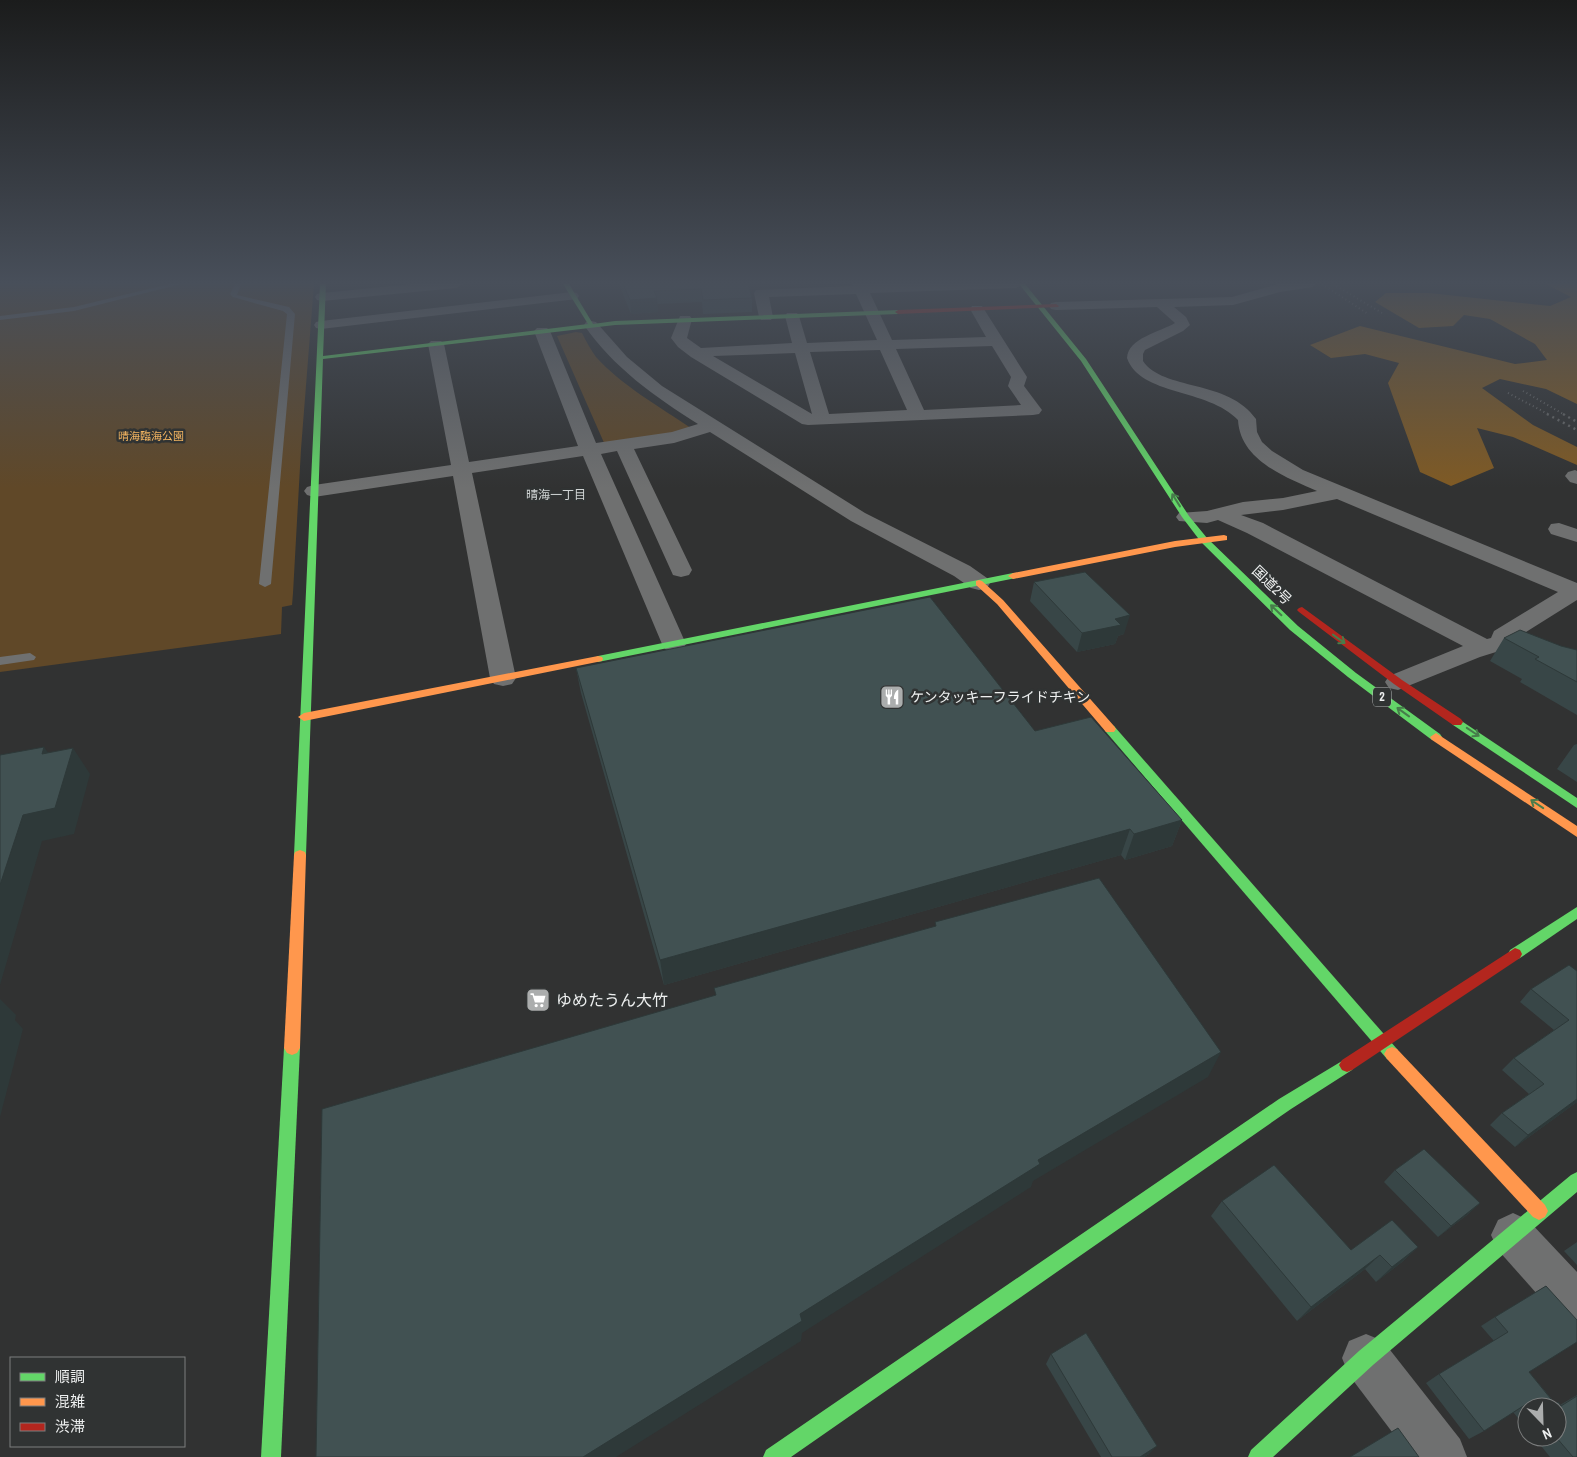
<svg xmlns="http://www.w3.org/2000/svg" width="1577" height="1457" font-family="'Archivo Narrow','Noto Sans JP',sans-serif">
<style>
.green{fill:#604828}
.forest{fill:#7f5a24}
.lines{fill:none;stroke-linecap:round;stroke-linejoin:round}
.lane{fill:#6f7070;fill-rule:evenodd}
.street{fill:#6f7070;fill-rule:evenodd}
.fast{fill:#63d668;fill-rule:evenodd}
.slow{fill:#ff974d;fill-rule:evenodd}
.jam{fill:#b3261e;fill-rule:evenodd}
.rail-far1{stroke:#676868;stroke-width:2;stroke-dasharray:1 3;stroke-linecap:butt}
.rail{stroke:#676868;stroke-width:2.5;stroke-dasharray:2 4;stroke-linecap:butt}
.wall{fill:#384647}
.shaded-wall{fill:#2e3939}
.building{fill:#415152;stroke:#2e3939}
.oneway{stroke:#477c4b}
.labels{text-anchor:middle;stroke-width:5;stroke-linejoin:round;paint-order:stroke}
.far-park-label{font-size:11px;fill:#f3b561;stroke:#303333}
.far-neighbourhood-label{font-size:12px;fill:#d1d5d5;stroke:#303333}
.shield{fill:#303333;stroke:#b4b7b7;stroke-width:1}
.shield-label{font-size:12px;font-weight:bold;fill:#edefef}
.street-label{font-size:14px;fill:#edefef;stroke:#303333}
.poi-label{font-size:14px;fill:#edefef;stroke:#303333;text-anchor:start}
.near-poi-label{font-size:16px;fill:#edefef;stroke:#303333;text-anchor:start}
</style>
<rect width="100%" height="100%" fill="#313232"/>
<g class="green">
<path d="M0,284H314L301,449L293,593L292,605L282,607L281,634L0,672Z"/>
<path d="M576,332L582,333C586,341 591,350 596,357C620,384 661,408 691,428L670,434L605,445L557,336Z"/>
</g>
<path class="forest" d="M1546,284H1577V404L1546,389L1500,379L1482,388L1533,425L1577,447V465L1513,437L1477,428L1494,468L1451,486L1420,472L1388,383L1399,363L1365,354L1331,358L1310,345L1360,326L1515,364L1547,360L1535,344L1490,319L1464,315L1453,326L1419,328L1375,302L1386,293H1429L1550,306L1571,297Z"/>
<g class="lines">
<g class="lane">
<path d="M169,284H181L74,311L0,320V316L74,307Z"/>
<path d="M235,284H241L237,295L289,307L295,314L271,584L265,587L259,584L287,314L283,311L233,297L230,294Z"/>
<path d="M30,653L36,657L34,660L0,665V657Z"/>
</g>
<g class="street">
<path d="M412,284H463L456,288L322,301L317,300L315,297L317,294L322,293Z"/>
<path d="M852,284H1023L1016,288L870,293L892,340L986,337L970,309L972,306H982L1027,377L1024,386L1042,410L1039,414L1033,415L808,425L802,424L691,357L678,347L671,338L680,316H690L692,319L687,338L701,348L792,343L785,316L787,313H797L799,316L807,343L877,340L856,294L769,297L773,317L771,320H761L759,317L754,293L756,290L853,286ZM992,346L1011,377L1008,386L1021,405L924,410L896,349ZM880,350L907,410L829,414L810,352ZM795,353L812,414L713,356Z"/>
<path d="M1278,284H1315L1313,287L1280,292L1233,305L1174,307L1186,317L1190,325L1183,331L1145,350L1143,354V361C1163,391 1228,379 1256,419L1257,432L1262,442L1272,451L1303,470L1577,583V600L1515,639L1512,647L1480,657L1398,690L1389,688L1385,682L1389,676L1463,646L1247,533L1218,520L1207,523L1179,521L1176,517L1179,513L1207,511L1243,502L1283,498L1317,491C1285,477 1240,460 1238,420C1208,388 1140,396 1127,358C1128,338 1160,332 1175,323L1157,307L1056,310L1051,309L1049,306L1051,303L1056,302L1232,297ZM1337,499L1558,592L1494,631L1491,638L1487,639L1263,523L1241,515L1283,510Z"/>
<path d="M572,292L577,293L579,296L577,299L321,329L316,328L314,325L316,322L321,321Z"/>
<path d="M591,321L596,322L627,357L662,386L865,513L970,566L987,578L990,583L987,588L979,590L971,588L954,576L851,521L710,432L674,443L634,449L692,570L689,575L681,577L673,575L617,451L601,454L686,644L683,649L674,652L665,649L662,644L583,456L472,473L516,678L512,684L503,686L494,684L490,678L453,476L314,497L307,495L304,491L307,487L314,485L451,465L428,344L431,341H441L444,344L469,462L578,446L534,331L537,328H547L550,331L596,443L672,432L698,424C654,396 614,368 584,325L586,322Z"/>
<path d="M1575,470L1577,471V484L1570,482L1565,476L1568,472Z"/>
<path d="M1559,523L1577,529V542L1551,534L1548,529L1551,524Z"/>
<path d="M1513,1213L1528,1220L1577,1272V1328L1561,1321L1498,1250L1491,1235L1498,1220Z"/>
<path d="M1366,1334L1383,1341L1460,1439L1467,1457H1411L1349,1375L1342,1358L1349,1341Z"/>
</g>
<g class="fast">
<path d="M320,284H326L323,356L588,324L563,284H569L593,324L615,321L898,310L901,312L898,314L615,325L323,359L306,855L305,858L300,860L295,858L294,855Z"/>
<path d="M1019,284H1025L1086,359L1189,516L1207,538L1298,626L1356,673L1440,734L1442,737L1440,740H1432L1348,677L1290,630L1201,542L1182,517L1081,361Z"/>
<path d="M1013,573L1016,574V578L598,662L593,659L598,656Z"/>
<path d="M1457,718L1577,798V808L1453,725L1451,722L1453,719Z"/>
<path d="M1110,725L1114,726L1397,1049L1400,1054L1397,1059L1392,1061L1387,1059L1106,732L1104,729Z"/>
<path d="M1577,907V919L1520,958L1515,960L1510,958L1508,954L1510,950Z"/>
<path d="M292,1041L297,1043L300,1048L281,1457H261L284,1048L287,1043Z"/>
<path d="M1347,1058L1352,1060L1355,1065L1352,1070L1291,1109L791,1457H763L766,1450L1279,1099Z"/>
<path d="M1577,1172V1192L1373,1365L1273,1457H1248L1251,1450L1359,1351L1571,1175Z"/>
</g>
<g class="slow">
<path d="M1224,535L1227,536V540L1175,547L1013,579L1008,576L1013,573L1175,541Z"/>
<path d="M979,580L982,581L1003,600L1114,726L1116,729L1114,732H1106L997,604L976,585V581Z"/>
<path d="M598,656L602,657L603,659L602,661L304,721L298,717L304,713Z"/>
<path d="M1436,733L1577,826V837L1432,740L1430,737Z"/>
<path d="M300,850L305,852L306,855L300,1048L297,1053L292,1055L287,1053L284,1048L294,855L295,852Z"/>
<path d="M1392,1047L1397,1049L1545,1205L1548,1211L1545,1217L1539,1220L1533,1217L1387,1059L1384,1054L1387,1049Z"/>
</g>
<g class="jam">
<path d="M1056,304L1059,306L1058,307L898,314L895,312L898,310Z"/>
<path d="M1302,607L1402,680L1461,719L1463,722L1461,725H1453L1394,684L1299,612L1297,610L1299,608Z"/>
<path d="M1515,948L1520,950L1522,954L1520,958L1352,1070L1347,1072L1342,1070L1339,1065L1342,1060Z"/>
</g>
<g class="rail-far1">
<path d="M1322,284L1368,314"/>
<path d="M1333,284L1382,313"/>
<path d="M1523,391L1565,415"/>
<path d="M1508,393L1550,415"/>
</g>
<g class="rail">
<path d="M1547,414L1577,430"/>
<path d="M1563,414L1577,422"/>
</g>
</g>
<g class="wall">
<path d="M619,284H748L752,298V312L703,314L702,302L657,304L658,312L631,314Z"/>
<path d="M1034,582L1124,634L1118,636L1115,644L1077,652L1030,601Z"/>
<path d="M1504,638L1561,646L1577,650V715L1520,682L1522,679L1490,661Z"/>
<path d="M576,668L1035,731L1182,820L1172,846L1125,860L1121,855L664,985L581,693Z"/>
<path d="M1577,744V782L1557,769L1574,745Z"/>
<path d="M1577,971V1102L1515,1147L1490,1125L1502,1113L1529,1094L1502,1070L1514,1058L1554,1030L1520,1002L1531,989Z"/>
<path d="M1395,1170L1480,1203L1467,1215L1438,1237L1384,1182Z"/>
<path d="M1222,1201L1351,1250L1418,1247L1402,1262L1376,1282L1365,1269L1297,1321L1211,1216Z"/>
<path d="M1577,1242V1265L1564,1251Z"/>
<path d="M1546,1286L1529,1372L1555,1403L1560,1405L1577,1395V1457H1550L1534,1437H1557V1407H1527V1429L1513,1412L1484,1431L1469,1439L1426,1383L1439,1374L1494,1341L1481,1326L1495,1317Z"/>
<path d="M1051,1354L1149,1454L1144,1457H1101L1046,1364Z"/>
</g>
<g class="shaded-wall">
<path d="M657,298L658,312L631,314L630,300Z"/>
<path d="M1130,615L1124,634L1118,636L1115,644L1077,652L1082,633L1115,619Z"/>
<path d="M44,747L62,772L42,754Z"/>
<path d="M73,748L90,774L74,834L42,841L0,985V885L23,815Z"/>
<path d="M1182,820L1172,846L1125,860L1134,834Z"/>
<path d="M1130,829L1121,855L664,985L660,960Z"/>
<path d="M0,999L16,1015L15,1020L23,1029L0,1117Z"/>
<path d="M1221,1052L1208,1077L1033,1181L1031,1187L802,1333L801,1341L616,1457H583L800,1314L1038,1160Z"/>
<path d="M1577,1099V1102L1515,1147L1528,1135Z"/>
<path d="M1480,1203L1467,1215L1438,1237L1451,1226Z"/>
<path d="M1418,1247L1402,1262L1376,1282L1392,1267Z"/>
<path d="M1380,1255L1365,1269L1297,1321L1311,1307Z"/>
<path d="M1157,1446L1149,1454L1144,1457H1140Z"/>
</g>
<g class="building">
<path d="M623,284H748L752,298L703,300L701,289L654,291L657,298L630,300Z"/>
<path d="M1085,572L1130,615L1115,619L1121,625L1082,633L1034,582Z"/>
<path d="M930,597L1035,731L1091,717L1182,820L1134,834L1130,829L660,960L576,668Z"/>
<path d="M1520,630L1561,646L1577,650V682L1535,659L1539,657L1504,638Z"/>
<path d="M44,747L42,754L73,748L55,808L23,815L0,885V755Z"/>
<path d="M1099,878L1221,1052L1038,1160L1040,1164L800,1314L802,1321L583,1457H316L322,1109L716,995L714,988L936,926L935,922Z"/>
<path d="M1569,965L1577,971V1099L1528,1135L1502,1113L1544,1084L1514,1058L1569,1020L1531,989Z"/>
<path d="M1424,1149L1480,1203L1451,1226L1395,1170Z"/>
<path d="M1274,1165L1351,1250L1392,1220L1418,1247L1392,1267L1380,1255L1311,1307L1222,1201Z"/>
<path d="M1546,1286L1577,1320V1342L1529,1372L1555,1404L1558,1402L1561,1406L1577,1396V1457H1573L1556,1437H1557V1407H1531L1528,1403L1484,1431L1439,1374L1508,1332L1495,1317Z"/>
<path d="M1086,1333L1157,1446L1140,1457H1112L1051,1354Z"/>
<path d="M1398,1428L1419,1457H1350Z"/>
</g>
<defs><path id="oneway-shaft" d="M-6 0H5M1.5-3L5.5 0L1.5 3" fill="none" stroke-width="1.6" stroke-linecap="round" stroke-linejoin="round" transform="scale(1.25)"/></defs>
<g class="oneway">
<use href="#oneway-shaft" transform="translate(1176 500) rotate(-122)"/>
<use href="#oneway-shaft" transform="translate(1276 610) rotate(-136)"/>
<use href="#oneway-shaft" transform="translate(1339 639) rotate(36)"/>
<use href="#oneway-shaft" transform="translate(1403 712) rotate(-144)"/>
<use href="#oneway-shaft" transform="translate(1473 732) rotate(34)"/>
<use href="#oneway-shaft" transform="translate(1537 804) rotate(-146)"/>
</g>
<linearGradient id="sky" x2="0" y2="1"><stop stop-color="#1b1c1c"/><stop offset="0.58" stop-color="#484f5a"/><stop offset="1" stop-color="#484f5a" stop-opacity="0"/></linearGradient>
<rect width="1577" height="488" fill="url(#sky)"/>
<defs>
<g id="restaurant-square" transform="scale(1.25)"><rect x="-9" y="-9" width="18" height="18" rx="4" fill="#abadad" stroke="#303333"/><path d="M-5-6h1v4h1v-4h1v4h1v-4h1v5L-1.5 .5V6h-2V.5L-5-1ZM5-6V6H3V1.5H1.5Q1.5-4 5-6Z" fill="#fff"/></g>
<g id="supermarket-square" transform="scale(1.25)"><rect x="-9" y="-9" width="18" height="18" rx="4" fill="#abadad" stroke="#303333"/><path d="M-6-5.5h2.5l.6 2H6L4.5 2H-2.5L-4.4-4H-6ZM-1.5 3.2a1.3 1.3 0 1 0 .1 0ZM3 3.2a1.3 1.3 0 1 0 .1 0Z" fill="#fff"/></g>
</defs>
<g fill-rule="evenodd">
<use href="#restaurant-square" x="892" y="697"/>
<use href="#supermarket-square" x="538" y="1000"/>
</g>
<g class="labels">
<g class="far-park-label">
<text x="151" y="440">晴海臨海公園</text>
</g>
<g class="far-neighbourhood-label">
<text x="556" y="499">晴海一丁目</text>
</g>
<rect class="shield" x="1373" y="687.5" width="18" height="19" rx="4"/>
<g class="shield-label">
<text x="1382" y="701">2</text>
</g>
<g class="street-label">
<text transform="translate(1272 585) rotate(44)" y="5">国道2号</text>
</g>
<g class="poi-label">
<text x="910" y="702">ケンタッキーフライドチキン</text>
</g>
<g class="near-poi-label">
<text x="556" y="1006">ゆめたうん大竹</text>
</g>
</g>
<rect x="10" y="1357" width="175" height="90" fill="#303333" stroke="#7c7e7e"/>
<rect x="20" y="1373" width="25" height="8" fill="#63d668" stroke="#7c7e7e"/>
<text x="55" y="1382" font-size="15" fill="#edefef">順調</text>
<rect x="20" y="1398" width="25" height="8" fill="#ff974d" stroke="#7c7e7e"/>
<text x="55" y="1407" font-size="15" fill="#edefef">混雑</text>
<rect x="20" y="1423" width="25" height="8" fill="#b3261e" stroke="#7c7e7e"/>
<text x="55" y="1432" font-size="15" fill="#edefef">渋滞</text>
<g transform="translate(1542 1422) rotate(157)"><circle r="24" fill="#303333" stroke="#7c7e7e"/>
<path d="M0-4L9 19L0 12L-9 19Z" fill="#abadad"/>
<text y="-8" font-size="14" font-weight="bold" text-anchor="middle" fill="#edefef">N</text>
</g>
</svg>
